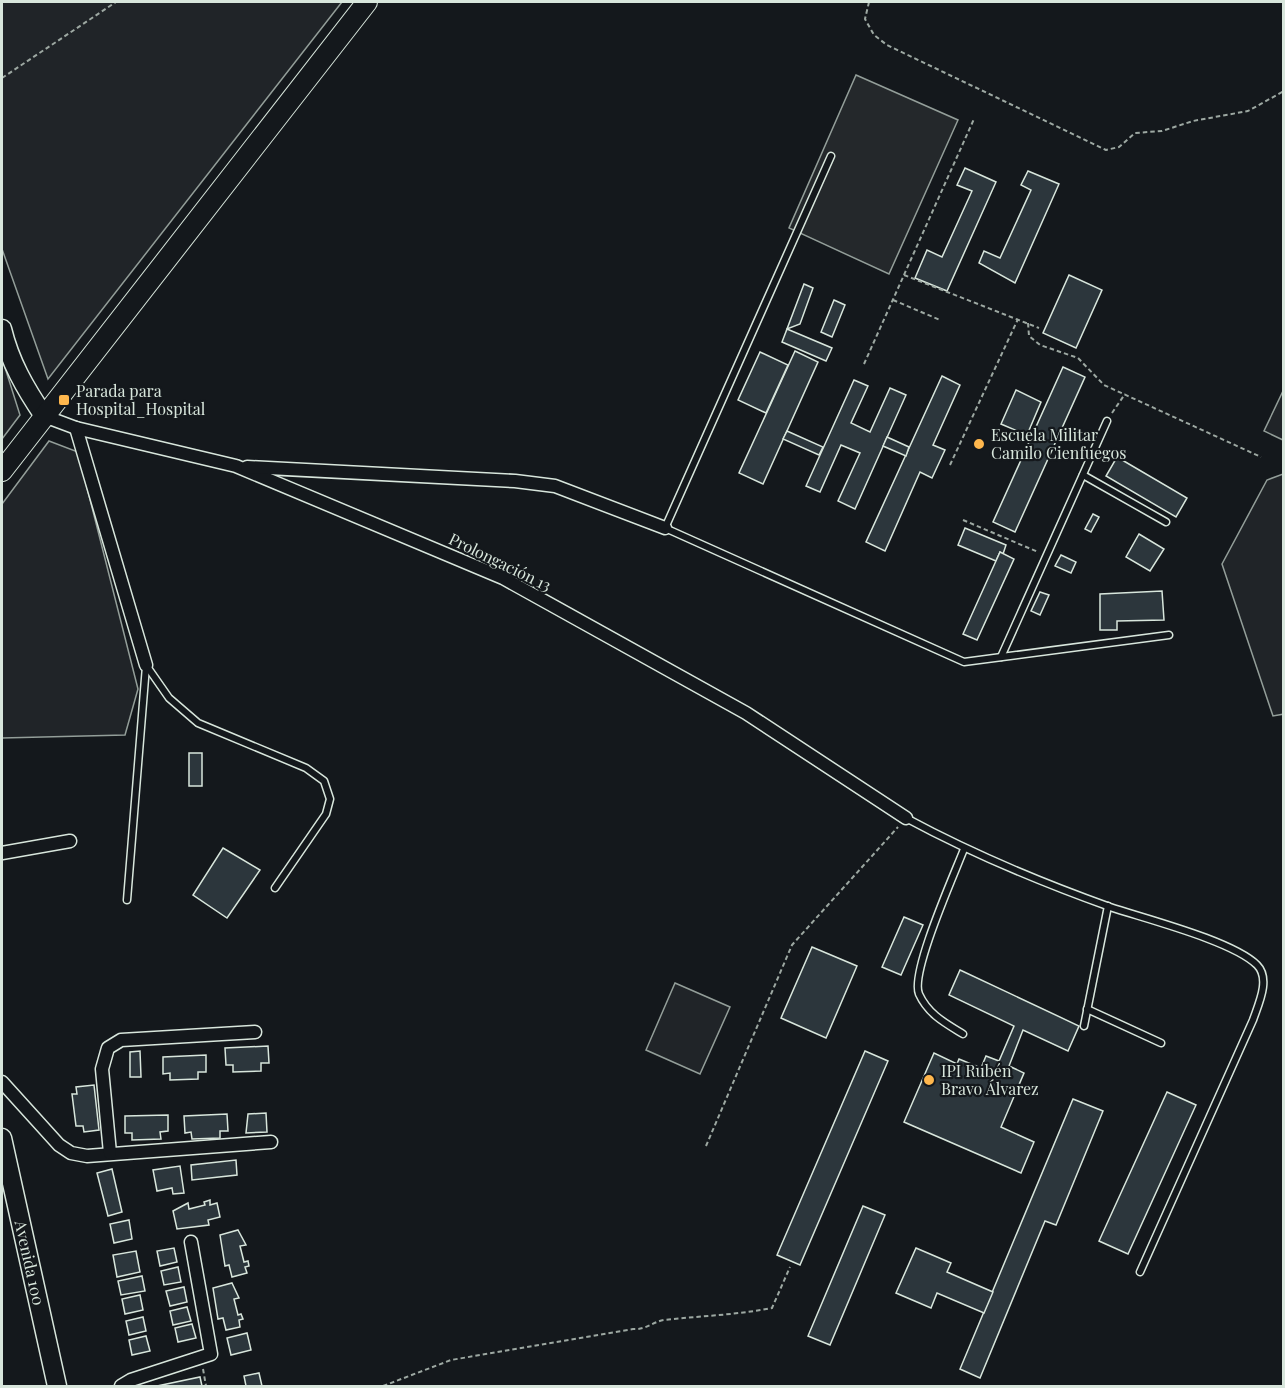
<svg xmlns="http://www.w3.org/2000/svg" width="1285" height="1388" font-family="'Playfair Display',serif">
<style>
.green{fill:#202428;stroke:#939e99;stroke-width:1.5}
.parking{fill:#24282b;stroke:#939e99;stroke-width:1.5}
.building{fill:#2c363c;stroke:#d8e6dc;stroke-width:1.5}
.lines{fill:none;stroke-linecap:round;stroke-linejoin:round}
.lane-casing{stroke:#d8e6dc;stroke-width:9}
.street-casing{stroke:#d8e6dc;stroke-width:15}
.secondary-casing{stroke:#d8e6dc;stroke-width:21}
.primary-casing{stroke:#d8e6dc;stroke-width:22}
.path{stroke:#9da8a2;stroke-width:2;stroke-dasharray:4.5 3;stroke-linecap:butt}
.lane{stroke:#14181c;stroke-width:6}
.street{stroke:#14181c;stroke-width:12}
.secondary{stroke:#14181c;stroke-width:18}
.primary{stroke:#14181c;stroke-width:20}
.poi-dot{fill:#ffb74d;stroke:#14181c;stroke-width:2}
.labels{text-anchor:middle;stroke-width:4.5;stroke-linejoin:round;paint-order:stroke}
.poi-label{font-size:16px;fill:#d8e6dc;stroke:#14181c;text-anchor:start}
.street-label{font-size:16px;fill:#d8e6dc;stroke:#14181c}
</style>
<rect width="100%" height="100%" fill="#14181c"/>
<g class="green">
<path d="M2,2H342L48,379L2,249Z"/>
<path d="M2,358L20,415L2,439Z"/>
<path d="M1283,391H1284L1283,440L1264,431Z"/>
<path d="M49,441L78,452L138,689L125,735L2,738V504Z"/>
<path d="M1283,474L1284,714L1273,716L1222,564L1267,480Z"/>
<path d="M675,983L730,1007L700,1074L646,1050Z"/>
</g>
<path class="parking" d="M856,75L958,120L889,274L789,228Z"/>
<g class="building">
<path d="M965,168L996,182L947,291L915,278L927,250L942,257L972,191L957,185Z"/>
<path d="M1028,171L1059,184L1015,283L979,263L984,251L1000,258L1031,190L1021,185Z"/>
<path d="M1069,275L1102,290L1076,348L1043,333Z"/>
<path d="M804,284L813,288L800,324L787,329Z"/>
<path d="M834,300L845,305L832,337L821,332Z"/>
<path d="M787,329L832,348L826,361L782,342Z"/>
<path d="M795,351L818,362L763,484L739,473Z"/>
<path d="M760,352L788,365L766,413L738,400Z"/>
<path d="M1063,367L1085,377L1015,532L993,522Z"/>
<path d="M942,376L960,385L933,445L945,450L932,478L920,472L885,551L866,542Z"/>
<path d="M854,380L868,386L851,423L870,432L890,388L906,395L855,509L838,501L860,453L841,445L820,492L806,486Z"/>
<path d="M1016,390L1041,402L1027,435L1001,424Z"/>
<path d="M787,431L823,447L819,455L783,439Z"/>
<path d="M887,437L909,447L906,456L883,446Z"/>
<path d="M1117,457L1187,498L1176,517L1106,476Z"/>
<path d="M1093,514L1099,517L1091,532L1085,529Z"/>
<path d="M965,528L1006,545L1003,554L1000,552L996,561L958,545Z"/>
<path d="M1139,534L1164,549L1150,571L1126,557Z"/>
<path d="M1000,552L1014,559L977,640L963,634Z"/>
<path d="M1061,555L1076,562L1071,573L1055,566Z"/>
<path d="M1162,591L1164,620L1117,621V630H1100V594Z"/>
<path d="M1040,592L1049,595L1040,615L1031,611Z"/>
<rect x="189" y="753" width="13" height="33"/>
<path d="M223,848L260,870L227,918L193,895Z"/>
<path d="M904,917L923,925L901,975L882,967Z"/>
<path d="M812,947L857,966L826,1038L781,1018Z"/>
<path d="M960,970L1079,1026L1068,1051L1023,1030L1009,1066L1024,1073L1001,1127L1034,1142L1021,1173L904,1122L934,1053L957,1064L959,1059L981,1068L986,1056L999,1061L1014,1026L949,995Z"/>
<path d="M268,1046L269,1063H261V1071L233,1072V1065H226L225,1048Z"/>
<path d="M140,1051L141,1077H130V1052Z"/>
<path d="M865,1051L888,1061L800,1265L777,1255Z"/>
<path d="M206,1055V1072H198V1079L170,1080V1073L163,1074V1057Z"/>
<path d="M94,1085L99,1130L84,1132L83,1126H76L72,1094H77L76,1087Z"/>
<path d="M1167,1092L1196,1105L1128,1254L1099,1241Z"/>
<path d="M1073,1099L1103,1111L1056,1225L1045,1221L980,1378L960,1369Z"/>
<path d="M266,1113L267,1132L246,1133L248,1114Z"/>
<path d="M227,1114L228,1131H220V1138L192,1139L191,1132L185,1133L184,1116Z"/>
<path d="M168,1115V1131L160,1132L161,1139L132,1140V1133H125V1116Z"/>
<path d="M236,1160L237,1175L192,1180L191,1165Z"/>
<path d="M180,1166L184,1193L173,1194L172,1188L157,1191L153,1170Z"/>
<path d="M112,1169L122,1212L108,1216L97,1173Z"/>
<path d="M210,1200V1205L217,1203L220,1217L208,1220L209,1225L177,1229L173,1211L188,1203L189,1209L205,1205L204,1202Z"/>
<path d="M863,1206L885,1215L830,1345L808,1336Z"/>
<path d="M129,1220L132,1239L114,1243L110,1224Z"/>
<path d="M238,1230L246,1245L240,1246L244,1262L248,1261L249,1266L245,1267L247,1273L232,1277L229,1265L225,1266L220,1235Z"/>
<path d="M174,1248L177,1262L160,1266L157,1251Z"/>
<path d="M916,1248L951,1263L947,1272L993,1292L984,1313L937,1293L931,1308L896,1293Z"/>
<path d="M136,1251L140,1272L117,1277L113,1255Z"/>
<path d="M178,1267L181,1282L164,1285L161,1271Z"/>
<path d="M142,1276L145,1291L121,1295L118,1281Z"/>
<path d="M232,1283L239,1298L234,1299L238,1315L241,1314L243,1319L239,1320L240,1327L226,1330L223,1318L218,1319L213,1288Z"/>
<path d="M184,1287L187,1302L170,1306L166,1291Z"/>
<path d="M140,1295L143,1310L125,1314L122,1299Z"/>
<path d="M187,1307L191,1321L173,1325L170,1311Z"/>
<path d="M143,1317L146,1331L129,1335L126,1321Z"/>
<path d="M192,1324L196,1338L178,1342L175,1328Z"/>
<path d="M247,1333L251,1350L231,1355L227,1338Z"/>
<path d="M146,1336L150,1351L132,1355L129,1340Z"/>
<path d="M259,1373L262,1386H246L244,1376Z"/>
<path d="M200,1377L202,1386H157Z"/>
</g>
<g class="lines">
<g class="lane-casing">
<g id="lane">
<path d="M831,156L665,528L964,662L1169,635"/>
<path d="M1083,475L1166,522"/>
<path d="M1001,657L1107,421"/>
<path d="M146,665L169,698L198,723L306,768L324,781L330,799L326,814L275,888"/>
<path d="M906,818C971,853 1040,882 1110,907C1146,919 1233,941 1257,965C1271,979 1258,1005 1253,1020L1140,1272"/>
<path d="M127,900L146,666"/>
<path d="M1087,1009L1161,1043"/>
<path d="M1084,1026L1108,906"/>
<path d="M963,1034C945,1023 928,1014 919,994C910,973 954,875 964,849"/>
</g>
</g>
<g class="street-casing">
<g id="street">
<path d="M44,416L76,428L236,466L503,578L746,713L906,818"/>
<path d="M76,428L146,665"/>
<path d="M247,467L515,481L555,486L665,528"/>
<path d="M2,853L70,841"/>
<path d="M2,1082L59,1145L71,1153L87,1156L271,1142"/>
<path d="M110,1153L102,1069L108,1048L121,1040L255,1032"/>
<path d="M121,1386L131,1380L211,1354L191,1242"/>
</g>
</g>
<g class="secondary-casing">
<g id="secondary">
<path d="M2,329C10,362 25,388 44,416"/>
<path id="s1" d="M2,1138L57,1386"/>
</g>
</g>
<g class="primary-casing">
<path id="primary" d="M2,471L367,2"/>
</g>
<g class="path">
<path d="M869,2L865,19L874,35L887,45L1106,150L1119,147L1135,133L1162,131L1193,121L1248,111L1284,91"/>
<path d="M2,78L116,2"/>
<path d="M904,275L1039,328"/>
<path d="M893,300L940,320"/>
<path d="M1028,323L1029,336L1040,345L1078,358L1104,385L1261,457"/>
<path d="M864,364L974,119"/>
<path d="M1112,413L1125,394"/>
<path d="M950,465L1018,319"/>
<path d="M963,520L1038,552"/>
<path d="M706,1146L792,945L898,827"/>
<path d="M203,1369L206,1386"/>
<path d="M383,1386L451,1360L633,1329C646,1330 652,1322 664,1320C700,1316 736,1315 772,1308L790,1267"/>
</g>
<use href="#lane" class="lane"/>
<use href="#street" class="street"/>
<use href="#secondary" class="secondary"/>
<use href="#primary" class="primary"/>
</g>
<g class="poi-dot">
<rect x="58" y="394" width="12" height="12" rx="3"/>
<circle cx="979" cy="444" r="6"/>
<circle cx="929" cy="1080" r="6"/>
</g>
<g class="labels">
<g class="poi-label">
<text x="76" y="397">Parada para<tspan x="76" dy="18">Hospital_Hospital</tspan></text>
<text x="991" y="441">Escuela Militar<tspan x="991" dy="18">Camilo Cienfuegos</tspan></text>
<text x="941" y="1077">IPI Rubén<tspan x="941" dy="18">Bravo Álvarez</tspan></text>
</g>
<g class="street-label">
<text transform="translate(500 562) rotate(26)" y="6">Prolongación 13</text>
<text dy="6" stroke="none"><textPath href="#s1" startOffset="128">Avenida 100</textPath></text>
</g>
</g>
<rect width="1285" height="1388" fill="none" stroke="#d8e6dc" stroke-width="6"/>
</svg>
